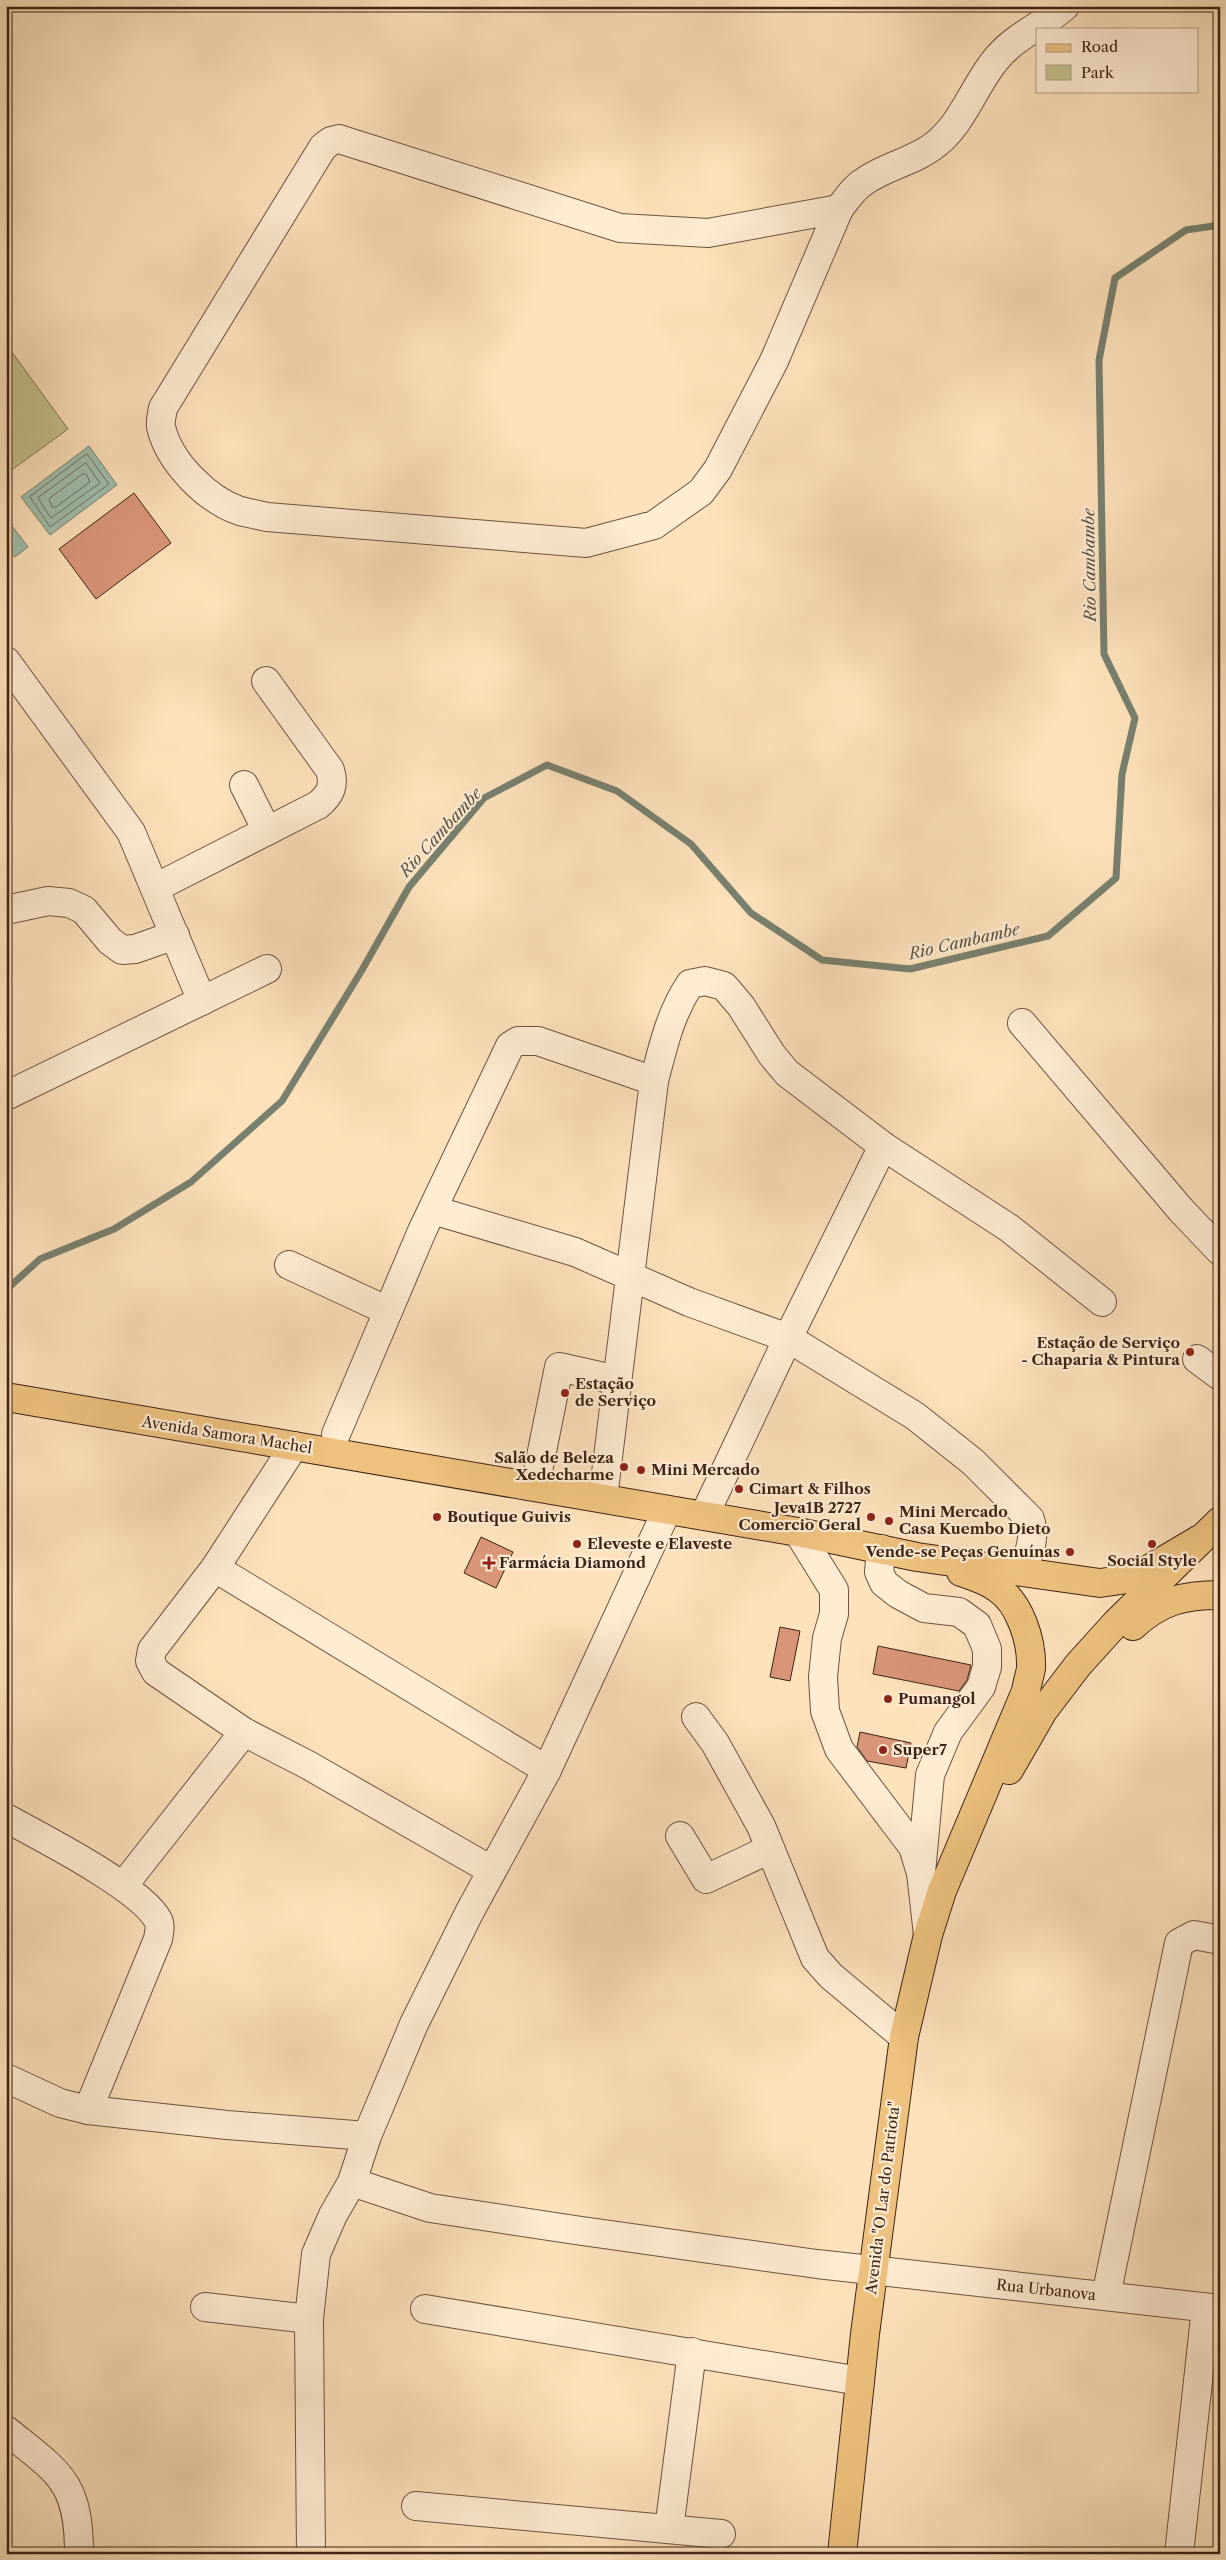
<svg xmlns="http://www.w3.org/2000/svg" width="1226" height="2560" font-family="'Libre Caslon Text',serif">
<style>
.green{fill:#c4c28d;stroke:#807251}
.water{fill:#9fbead;stroke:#788070}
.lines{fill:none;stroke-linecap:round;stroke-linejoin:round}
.shore{stroke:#6e7061;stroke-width:1}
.stream{stroke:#788070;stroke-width:7}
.building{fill:#d99578;stroke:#3d2315}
.minor-casing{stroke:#6d533e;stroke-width:30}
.major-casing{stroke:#3d2315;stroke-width:30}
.minor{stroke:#feecd3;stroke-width:28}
.major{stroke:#eec17e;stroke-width:28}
.poi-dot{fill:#8f2418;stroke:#feecd3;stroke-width:2}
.labels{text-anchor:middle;stroke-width:4.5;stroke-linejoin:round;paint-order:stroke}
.poi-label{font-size:15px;font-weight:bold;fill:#3d2315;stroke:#feecd3;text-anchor:start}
.street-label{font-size:15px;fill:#3d2315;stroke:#feecd3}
.water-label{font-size:16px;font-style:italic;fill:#5a5243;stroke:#feecd3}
</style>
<rect width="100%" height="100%" fill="#fde2bb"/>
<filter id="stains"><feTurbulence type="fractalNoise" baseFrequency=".004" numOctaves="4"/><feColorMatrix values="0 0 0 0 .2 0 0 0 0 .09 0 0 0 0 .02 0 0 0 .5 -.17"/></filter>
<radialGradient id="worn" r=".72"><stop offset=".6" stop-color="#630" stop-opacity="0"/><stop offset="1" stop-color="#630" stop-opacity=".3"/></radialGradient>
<path class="green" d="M6,344L68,429L6,474Z"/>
<g class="water">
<path d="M89,446L117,485L50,535L21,497Z"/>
<path d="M6,518L28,547L15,557L6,545Z"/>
</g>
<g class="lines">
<g class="shore">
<path d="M87,454L109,484L50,527L30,497Z"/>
<path d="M86,463L100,483L51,518L38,498Z"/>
<path d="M83,474H86L90,482L56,507H52L49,499Z"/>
</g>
<path class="stream" d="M6,1290L40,1259L114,1229L191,1182L282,1101L362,970L409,887L484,798L547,765L617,791L691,844L751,913L822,960L910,969L1048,936L1116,878L1122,774L1135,718L1104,654L1099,360L1115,278L1186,230L1220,225"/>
</g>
<g class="building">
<path d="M134,493L171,543L96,599L59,549Z"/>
<path d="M481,1537L513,1552L496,1588L464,1573Z"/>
<path d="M780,1627L800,1631L790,1681L770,1677Z"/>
<path d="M878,1646L971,1665L967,1680L959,1691L873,1674Z"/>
<path d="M860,1732L911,1743L906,1768L867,1761L857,1747Z"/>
</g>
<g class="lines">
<g class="minor-casing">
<g id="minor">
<path d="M339,139L620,228L708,233L839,209L774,361L718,469L701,492L654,525L586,543L267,517C258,515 249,513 240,511C207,500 169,462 161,427C160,422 162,414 163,408L323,147L331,141Z"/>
<path d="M839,209C846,200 853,189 862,183C884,166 914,162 936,144C964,122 975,83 998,57C1017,35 1044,25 1065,6"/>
<path d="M6,661L131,832L202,1001"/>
<path d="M244,785L267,831"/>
<path d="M155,888L318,805C330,795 335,786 330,770L266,681"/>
<path d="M6,910L48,901L69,903L84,910L110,941L122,950L135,949L175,935"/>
<path d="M1022,1023L1181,1210L1220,1251"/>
<path d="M6,1096L267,969"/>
<path d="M433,1210L575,1252L689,1302L788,1338L915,1416L973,1462L1030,1519C1036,1538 1029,1552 1023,1571"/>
<path d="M289,1265L388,1311"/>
<path d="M1197,1359L1220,1376"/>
<path d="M336,1434L422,1231L510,1046L518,1041H538L654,1081"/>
<path d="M294,1446L215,1568L152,1650L150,1661L156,1672L244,1732L308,1765L491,1870"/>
<path d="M535,1486L559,1367L617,1380"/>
<path d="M603,1498L654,1081C663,1047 670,1014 690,984L705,981L724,986L741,1006L772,1055L787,1073L883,1146L1009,1228L1102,1302"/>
<path d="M704,1516L788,1338L883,1146"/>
<path d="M798,1532L834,1590V1614L827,1638L823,1677L825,1711L839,1749L913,1847L920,1870"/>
<path d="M881,1549L879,1572L884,1583L898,1594L924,1608L959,1612L977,1625L987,1649V1667L981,1687L948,1732L930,1775L921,1873L928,1935"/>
<path d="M215,1568L547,1770"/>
<path d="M696,1717L715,1743L761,1826L815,1958L831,1976L904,2037"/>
<path d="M6,1818C41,1837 141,1888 158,1920C161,1926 159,1933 158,1939L88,2110"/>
<path d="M680,1836L706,1879L770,1849"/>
<path d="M123,1886L244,1732"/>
<path d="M6,2078L60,2103L88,2110L227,2125L367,2136"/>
<path d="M352,2182L430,2208L575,2230L817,2264L1220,2309"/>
<path d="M1106,2296L1179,1943L1194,1935L1220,1940"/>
<path d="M205,2307L309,2319"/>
<path d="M425,2309L860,2381"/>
<path d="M6,2430C59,2473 79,2481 79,2554"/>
<path d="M416,2506L721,2534"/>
<path d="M669,2529L692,2352"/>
<path d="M311,2554L309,2319L316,2254L333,2215L352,2182L367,2136L414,2024L469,1913L547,1770L667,1510"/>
<path d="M1179,2554L1206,2308"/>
</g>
</g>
<g class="major-casing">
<g id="major">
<path d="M6,1397L798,1532L917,1557L1100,1583L1134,1578L1200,1539"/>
<path d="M1133,1626C1160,1601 1183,1595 1220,1595"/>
<path d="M1009,1770L1043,1711L1078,1665L1116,1623L1220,1521"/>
<path d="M842,2554L865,2334L904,2037L928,1935L942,1891L1026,1691C1027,1683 1030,1675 1031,1668C1032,1641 1020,1603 997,1588C986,1580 973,1576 961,1572"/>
</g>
</g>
<use href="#minor" class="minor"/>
<use href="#major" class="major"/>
</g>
<g class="poi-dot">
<circle cx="1190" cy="1352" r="5"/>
<circle cx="565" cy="1393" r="5"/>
<circle cx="624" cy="1467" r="5"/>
<circle cx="641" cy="1470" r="5"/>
<circle cx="739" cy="1489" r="5"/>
<circle cx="437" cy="1517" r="5"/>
<circle cx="871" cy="1517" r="5"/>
<circle cx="889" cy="1521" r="5"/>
<circle cx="577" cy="1544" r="5"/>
<circle cx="1152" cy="1544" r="5"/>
<circle cx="1070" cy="1552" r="5"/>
<path d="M486.5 1555.5h5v5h5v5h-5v5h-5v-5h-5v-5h5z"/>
<circle cx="888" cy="1699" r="5"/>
<circle cx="883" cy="1750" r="5"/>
</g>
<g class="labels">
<g class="poi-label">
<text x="1180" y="1348" text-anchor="end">Estação de Serviço<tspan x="1180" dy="17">- Chaparia &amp; Pintura</tspan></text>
<text x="575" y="1389">Estação<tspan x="575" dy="17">de Serviço</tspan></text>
<text x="614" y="1463" text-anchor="end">Salão de Beleza<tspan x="614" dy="17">Xedecharme</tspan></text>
<text x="651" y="1475">Mini Mercado</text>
<text x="749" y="1494">Cimart &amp; Filhos</text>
<text x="861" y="1513" text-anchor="end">Jeva1B 2727<tspan x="861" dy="17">Comercio Geral</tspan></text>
<text x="899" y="1517">Mini Mercado<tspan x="899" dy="17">Casa Kuembo Dieto</tspan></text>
<text x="447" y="1522">Boutique Guivis</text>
<text x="587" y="1549">Eleveste e Elaveste</text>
<text x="1060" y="1557" text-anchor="end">Vende-se Peças Genuínas</text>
<text x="1152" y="1566" text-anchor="middle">Social Style</text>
<text x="499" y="1568">Farmácia Diamond</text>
<text x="898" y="1704">Pumangol</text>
<text x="893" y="1755">Super7</text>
</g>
<g class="street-label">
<text transform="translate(227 1435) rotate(9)" y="5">Avenida Samora Machel</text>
<text transform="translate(883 2198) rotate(-83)" y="5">Avenida "O Lar do Patriota"</text>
<text transform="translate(1046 2290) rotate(6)" y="5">Rua Urbanova</text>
</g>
<g class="water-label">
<text transform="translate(1089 565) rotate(-91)" y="6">Rio Cambambe</text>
<text transform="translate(440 832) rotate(-48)" y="6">Rio Cambambe</text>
<text transform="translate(964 941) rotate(-13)" y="6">Rio Cambambe</text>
</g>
</g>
<rect width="1226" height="2560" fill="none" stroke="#fde2bb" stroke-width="25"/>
<rect x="8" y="8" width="1211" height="2545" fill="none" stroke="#3d2315" stroke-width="2.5"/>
<rect x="12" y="12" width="1201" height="2535" fill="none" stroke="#3d2315"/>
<rect x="1036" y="28" width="162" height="65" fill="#feecd3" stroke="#b19c87"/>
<rect x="1046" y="44" width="25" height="8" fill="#eec17e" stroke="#b19c87"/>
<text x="1081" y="52" font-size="15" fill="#3d2315">Road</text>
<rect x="1046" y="65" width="25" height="15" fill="#c4c28d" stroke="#b19c87"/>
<text x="1081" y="78" font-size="15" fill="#3d2315">Park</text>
<rect width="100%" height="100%" filter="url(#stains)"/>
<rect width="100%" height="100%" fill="url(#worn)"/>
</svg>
